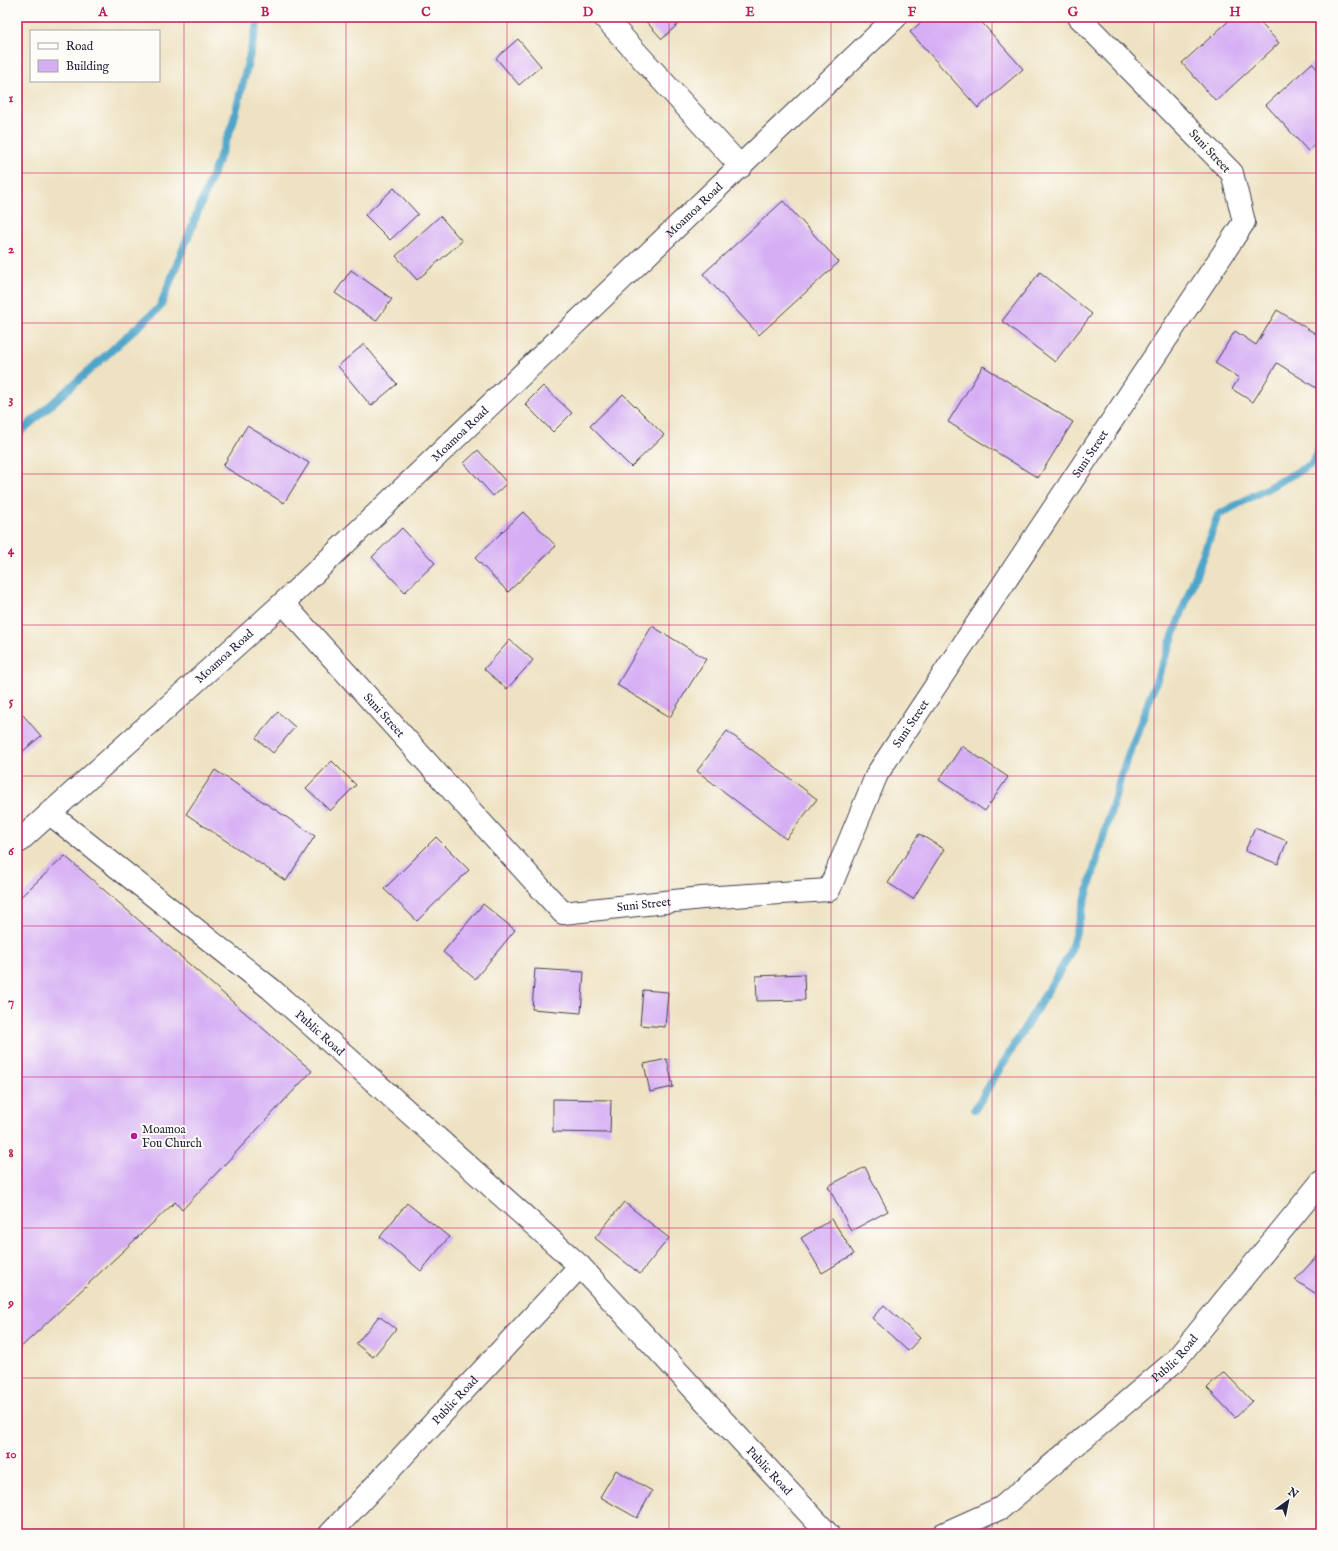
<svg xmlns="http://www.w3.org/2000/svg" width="1338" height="1551" font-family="'IM FELL English',serif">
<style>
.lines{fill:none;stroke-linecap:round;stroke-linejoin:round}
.stream{stroke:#4da5ca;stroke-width:8}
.building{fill:#d5aef4}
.minor-casing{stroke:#413f4f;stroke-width:24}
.minor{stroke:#fff;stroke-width:22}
.grid{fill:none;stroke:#c2185b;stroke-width:1;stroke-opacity:0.55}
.poi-dot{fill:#b5179e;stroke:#fdfcf7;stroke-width:1.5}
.labels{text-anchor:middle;stroke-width:4;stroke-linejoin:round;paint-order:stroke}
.street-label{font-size:12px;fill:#22223b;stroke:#fdfcf7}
.poi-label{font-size:12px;fill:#22223b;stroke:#fdfcf7;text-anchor:start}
.neatline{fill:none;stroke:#c2185b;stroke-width:1.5}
.grid-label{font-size:13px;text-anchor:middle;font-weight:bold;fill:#c2185b}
</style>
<rect width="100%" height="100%" fill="#fdfcf7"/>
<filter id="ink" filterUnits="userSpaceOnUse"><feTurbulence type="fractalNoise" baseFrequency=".025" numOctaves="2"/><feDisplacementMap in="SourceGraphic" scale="8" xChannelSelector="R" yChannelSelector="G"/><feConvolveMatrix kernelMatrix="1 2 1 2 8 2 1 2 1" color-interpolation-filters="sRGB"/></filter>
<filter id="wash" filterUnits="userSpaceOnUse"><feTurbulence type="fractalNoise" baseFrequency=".012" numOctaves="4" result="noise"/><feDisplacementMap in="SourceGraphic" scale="16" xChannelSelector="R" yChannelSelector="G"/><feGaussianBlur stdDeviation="0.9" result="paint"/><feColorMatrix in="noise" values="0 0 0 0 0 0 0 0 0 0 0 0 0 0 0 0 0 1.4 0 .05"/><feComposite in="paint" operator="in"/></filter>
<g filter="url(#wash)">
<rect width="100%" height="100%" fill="#eee2c2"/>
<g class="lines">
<g class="stream">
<path d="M17,435L160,307L233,123L259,17"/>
<path d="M975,1109L1069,956L1122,773L1218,515L1312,464L1321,445"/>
</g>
</g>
<g id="blocks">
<g class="building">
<path d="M642,17H686L662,39Z"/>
<path d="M927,17H977L1023,69L978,108L910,32Z"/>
<path d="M1233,17H1255L1279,43L1216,101L1182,63Z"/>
<path d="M518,39L541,66L519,85L496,58Z"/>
<path d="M1312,63L1321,73V139L1308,151L1266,105Z"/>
<path d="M394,188L418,214L390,240L365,215Z"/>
<path d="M783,201L839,262L759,335L703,274Z"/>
<path d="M440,216L462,241L417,280L396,256Z"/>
<path d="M351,270L392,299L376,321L335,293Z"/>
<path d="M1040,272L1092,314L1055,362L1002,321Z"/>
<path d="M1277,310L1321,337V391L1277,363L1253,402L1232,389L1239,378L1215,363L1235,331L1256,345Z"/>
<path d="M364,344L397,384L371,406L338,366Z"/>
<path d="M983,366L1073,422L1038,478L948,422Z"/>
<path d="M543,386L572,413L553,432L525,404Z"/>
<path d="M623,394L664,435L631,467L590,426Z"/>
<path d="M247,426L309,463L284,503L223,466Z"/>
<path d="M478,450L507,483L493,496L464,463Z"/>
<path d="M523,512L556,546L508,592L475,558Z"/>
<path d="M402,528L435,563L405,592L372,557Z"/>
<path d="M652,626L706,659L670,717L617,685Z"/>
<path d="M510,640L533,660L507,689L484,669Z"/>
<path d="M17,708L41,736L17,756Z"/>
<path d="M278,712L295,727L273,753L256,738Z"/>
<path d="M727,731L817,799L786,839L697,771Z"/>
<path d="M962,746L1008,777L985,811L939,780Z"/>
<path d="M332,761L356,785L330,811L306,788Z"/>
<path d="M215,770L315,836L286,881L186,814Z"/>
<path d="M1255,828L1287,841L1278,864L1245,851Z"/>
<path d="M919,834L944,849L913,899L888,883Z"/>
<path d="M436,837L469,870L417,921L384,889Z"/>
<path d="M65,856L312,1071L182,1210L175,1202L17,1351V900Z"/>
<path d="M483,904L515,930L475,979L443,952Z"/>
<path d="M535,969L584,972L581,1013L532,1009Z"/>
<path d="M804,974L805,1000L757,1001L756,976Z"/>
<path d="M643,990L668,992L665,1027L640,1025Z"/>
<path d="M667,1059L673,1087L650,1092L644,1064Z"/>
<path d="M553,1099L611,1100L610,1133L553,1132Z"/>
<path d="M865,1167L888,1211L851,1231L828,1186Z"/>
<path d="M624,1202L669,1238L640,1274L595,1238Z"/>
<path d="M407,1203L449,1237L421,1271L380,1237Z"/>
<path d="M832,1219L854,1254L822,1273L801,1238Z"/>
<path d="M1321,1252V1297L1295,1280Z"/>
<path d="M884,1305L920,1338L908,1351L872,1318Z"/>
<path d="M379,1316L396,1329L373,1357L356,1344Z"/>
<path d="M1224,1372L1252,1401L1235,1417L1207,1388Z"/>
<path d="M616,1470L652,1491L637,1518L600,1497Z"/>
</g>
</g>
</g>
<g filter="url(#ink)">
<use href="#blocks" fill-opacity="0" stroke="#413f4f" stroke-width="1"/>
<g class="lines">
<g class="minor-casing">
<g id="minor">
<path d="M604,17L741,167"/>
<path id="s1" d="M283,603L563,913L702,898L829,890L877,774L1244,222L1232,173L1079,17"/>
<path id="s2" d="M49,813L271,989L580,1266L828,1534"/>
<path id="s3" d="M17,843L283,603L896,17"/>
<path id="s4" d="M330,1534L580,1266"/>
<path id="s5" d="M943,1534L1001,1508L1175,1361L1321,1182"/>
</g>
</g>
<use href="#minor" class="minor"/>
</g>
</g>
<path class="grid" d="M184,17V1534M346,17V1534M507,17V1534M669,17V1534M831,17V1534M992,17V1534M1154,17V1534M17,173H1321M17,323H1321M17,474H1321M17,625H1321M17,776H1321M17,926H1321M17,1077H1321M17,1228H1321M17,1378H1321"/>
<circle class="poi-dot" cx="134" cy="1136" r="4"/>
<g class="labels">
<g class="street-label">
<text transform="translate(1210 151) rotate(47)" y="4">Suni Street</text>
<text dy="4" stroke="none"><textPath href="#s3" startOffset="927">Moamoa Road</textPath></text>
<text dy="4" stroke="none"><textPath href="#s3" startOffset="603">Moamoa Road</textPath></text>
<text dy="4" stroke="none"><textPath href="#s1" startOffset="1195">Suni Street</textPath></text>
<text dy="4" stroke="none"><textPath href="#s3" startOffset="279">Moamoa Road</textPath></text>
<text dy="4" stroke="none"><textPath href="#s1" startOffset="151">Suni Street</textPath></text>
<text dy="4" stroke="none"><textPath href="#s1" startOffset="871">Suni Street</textPath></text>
<text dy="4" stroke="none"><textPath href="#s1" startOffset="499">Suni Street</textPath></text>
<text dy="4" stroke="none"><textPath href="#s2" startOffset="349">Public Road</textPath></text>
<text dy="4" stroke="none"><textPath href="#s5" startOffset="293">Public Road</textPath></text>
<text dy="4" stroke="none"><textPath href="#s4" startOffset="183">Public Road</textPath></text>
<text dy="4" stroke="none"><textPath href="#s2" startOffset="977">Public Road</textPath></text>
</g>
<g class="poi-label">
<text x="142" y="1133">Moamoa<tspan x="142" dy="14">Fou Church</tspan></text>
</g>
</g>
<rect width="1338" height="1551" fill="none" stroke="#fdfcf7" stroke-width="44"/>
<rect x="30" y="30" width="130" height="52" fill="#fdfcf7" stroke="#a5a5ac"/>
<rect x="38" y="43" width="20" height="6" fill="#ffffff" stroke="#a5a5ac"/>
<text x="66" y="50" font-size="12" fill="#22223b">Road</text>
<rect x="38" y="60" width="20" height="12" fill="#d5aef4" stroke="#a5a5ac"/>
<text x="66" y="70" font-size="12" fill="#22223b">Building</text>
<g transform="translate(1288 1501) rotate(33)" stroke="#fdfcf7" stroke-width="3" paint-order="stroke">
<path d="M0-3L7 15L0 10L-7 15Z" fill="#22223b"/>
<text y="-6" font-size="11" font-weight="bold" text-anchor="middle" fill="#22223b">N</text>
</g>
<rect x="22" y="22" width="1294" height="1507" class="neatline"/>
<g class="grid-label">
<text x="103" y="16">A</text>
<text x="265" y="16">B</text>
<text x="426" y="16">C</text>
<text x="588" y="16">D</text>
<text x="750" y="16">E</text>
<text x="912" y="16">F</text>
<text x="1073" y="16">G</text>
<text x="1235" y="16">H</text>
<text x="11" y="102">1</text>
<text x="11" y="253">2</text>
<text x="11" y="403">3</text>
<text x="11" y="554">4</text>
<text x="11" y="705">5</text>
<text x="11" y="855">6</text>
<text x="11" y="1006">7</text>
<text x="11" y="1157">8</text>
<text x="11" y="1307">9</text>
<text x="11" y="1458">10</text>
</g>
</svg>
